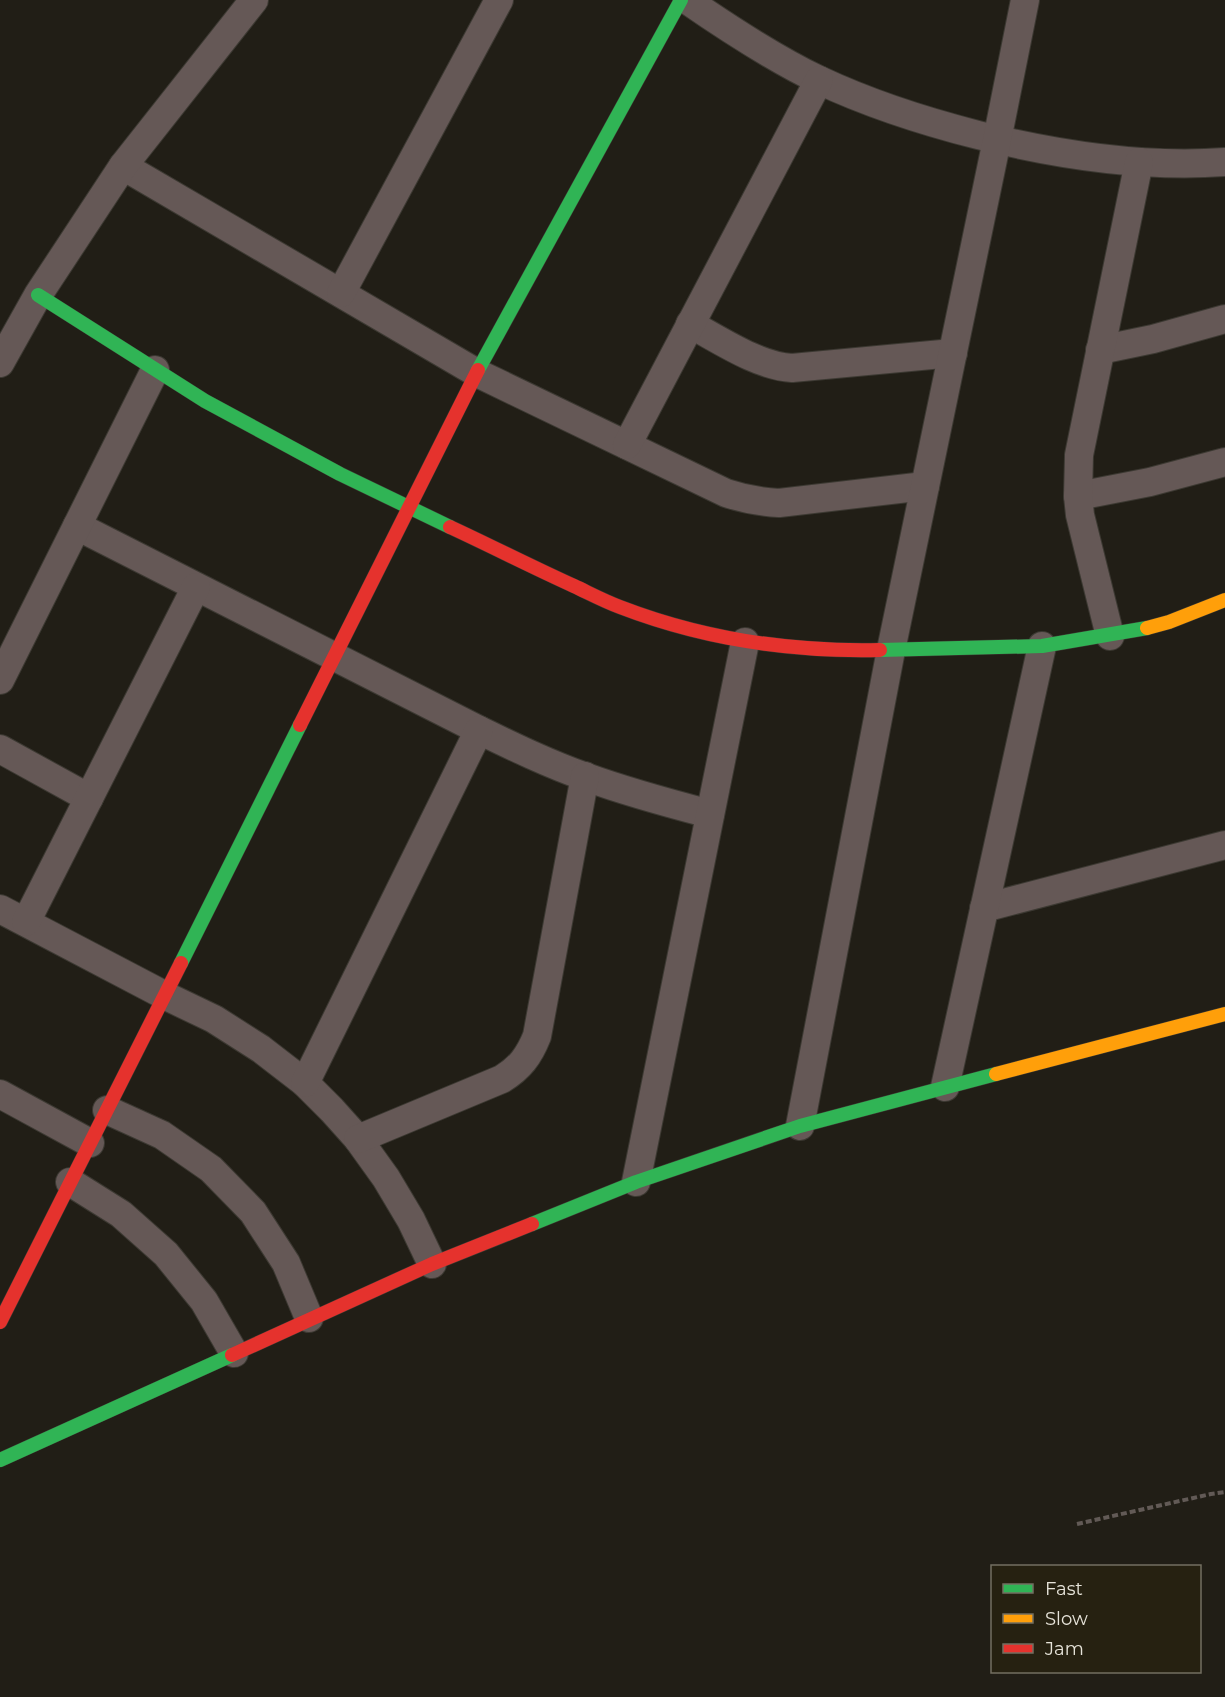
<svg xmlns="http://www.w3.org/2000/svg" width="1225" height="1697" font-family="Montserrat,sans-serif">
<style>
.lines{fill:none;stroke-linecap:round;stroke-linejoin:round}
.street-casing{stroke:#3c3932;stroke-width:30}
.fast-casing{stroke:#3c3932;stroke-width:15}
.slow-casing{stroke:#3c3932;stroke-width:15}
.jam-casing{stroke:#3c3932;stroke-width:15}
.path{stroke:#625a56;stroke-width:4;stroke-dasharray:6 3;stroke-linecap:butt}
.street{stroke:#655856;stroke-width:28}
.fast{stroke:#30b455;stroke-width:14}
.slow{stroke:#ff9f0a;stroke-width:14}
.jam{stroke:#e5322d;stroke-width:14}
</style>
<rect width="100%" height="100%" fill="#211e16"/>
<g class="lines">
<g class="street-casing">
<g id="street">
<path d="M687,0C729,29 773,58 819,80C870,104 923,121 978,135C1058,155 1142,168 1225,162"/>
<path d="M123,166L477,373L726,493C744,499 760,502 779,503L925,486"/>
<path d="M341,293L499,0"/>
<path d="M690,324C720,340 758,366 792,368L953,353"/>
<path d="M1100,350L1153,339L1225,319"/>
<path d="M0,363L38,295L123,166L254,0"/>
<path d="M627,445L819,80"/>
<path d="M1078,496L1150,482L1225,462"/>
<path d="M77,526L479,730C514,747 549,764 586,777C627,792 668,803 710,814"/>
<path d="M1110,636L1080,515L1078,496L1079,455L1139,162"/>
<path d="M0,680L155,370"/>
<path d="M0,749L89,798"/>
<path d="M984,908L1225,845"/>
<path d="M0,909L164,995L214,1019L261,1049L305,1083L332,1110L358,1139L386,1178L411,1220L432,1264"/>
<path d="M26,922L196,587"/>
<path d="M305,1083L479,730"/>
<path d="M945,1087L1042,646"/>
<path d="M0,1094L90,1143"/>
<path d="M107,1110L162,1135L211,1169L253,1212L286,1263L309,1318"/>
<path d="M800,1126L891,650L997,140L1025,0"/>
<path d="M358,1139L502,1079C520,1068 529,1056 537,1036L585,776"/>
<path d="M70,1182L121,1214L166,1254L204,1301L234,1353"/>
<path d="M636,1182L745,642"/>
</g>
</g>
<g class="fast-casing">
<g id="fast">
<path d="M38,295L205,401L340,474L450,527"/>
<path d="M478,370L681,0"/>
<path d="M880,650L1042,646L1147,628"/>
<path d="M181,963L300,725"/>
<path d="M532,1224L636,1182L800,1126L996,1074"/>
<path d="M0,1460L232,1355"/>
</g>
</g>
<g class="slow-casing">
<g id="slow">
<path d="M1147,628L1169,622L1225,600"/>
<path d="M996,1074L1225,1014"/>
</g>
</g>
<g class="jam-casing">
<g id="jam">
<path d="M450,527C491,546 532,567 574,586C589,593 604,601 620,607C703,639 792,652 880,650"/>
<path d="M300,725L478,370"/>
<path d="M0,1322L181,963"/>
<path d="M232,1355L432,1264L532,1224"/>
</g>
</g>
<path class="path" d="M1077,1524L1211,1494L1225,1492"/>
<use href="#street" class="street"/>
<use href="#fast" class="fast"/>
<use href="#slow" class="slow"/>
<use href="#jam" class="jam"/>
</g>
<rect x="991" y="1565" width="210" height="108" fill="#262111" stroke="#736f61" stroke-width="1.5"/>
<rect x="1003" y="1584" width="30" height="9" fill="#30b455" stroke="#736f61" stroke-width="1.5"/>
<text x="1045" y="1595" font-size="18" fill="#e7e4da">Fast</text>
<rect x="1003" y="1614" width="30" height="9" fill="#ff9f0a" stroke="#736f61" stroke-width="1.5"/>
<text x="1045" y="1625" font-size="18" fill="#e7e4da">Slow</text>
<rect x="1003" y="1644" width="30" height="9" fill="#e5322d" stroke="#736f61" stroke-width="1.5"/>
<text x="1045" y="1655" font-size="18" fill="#e7e4da">Jam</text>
</svg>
